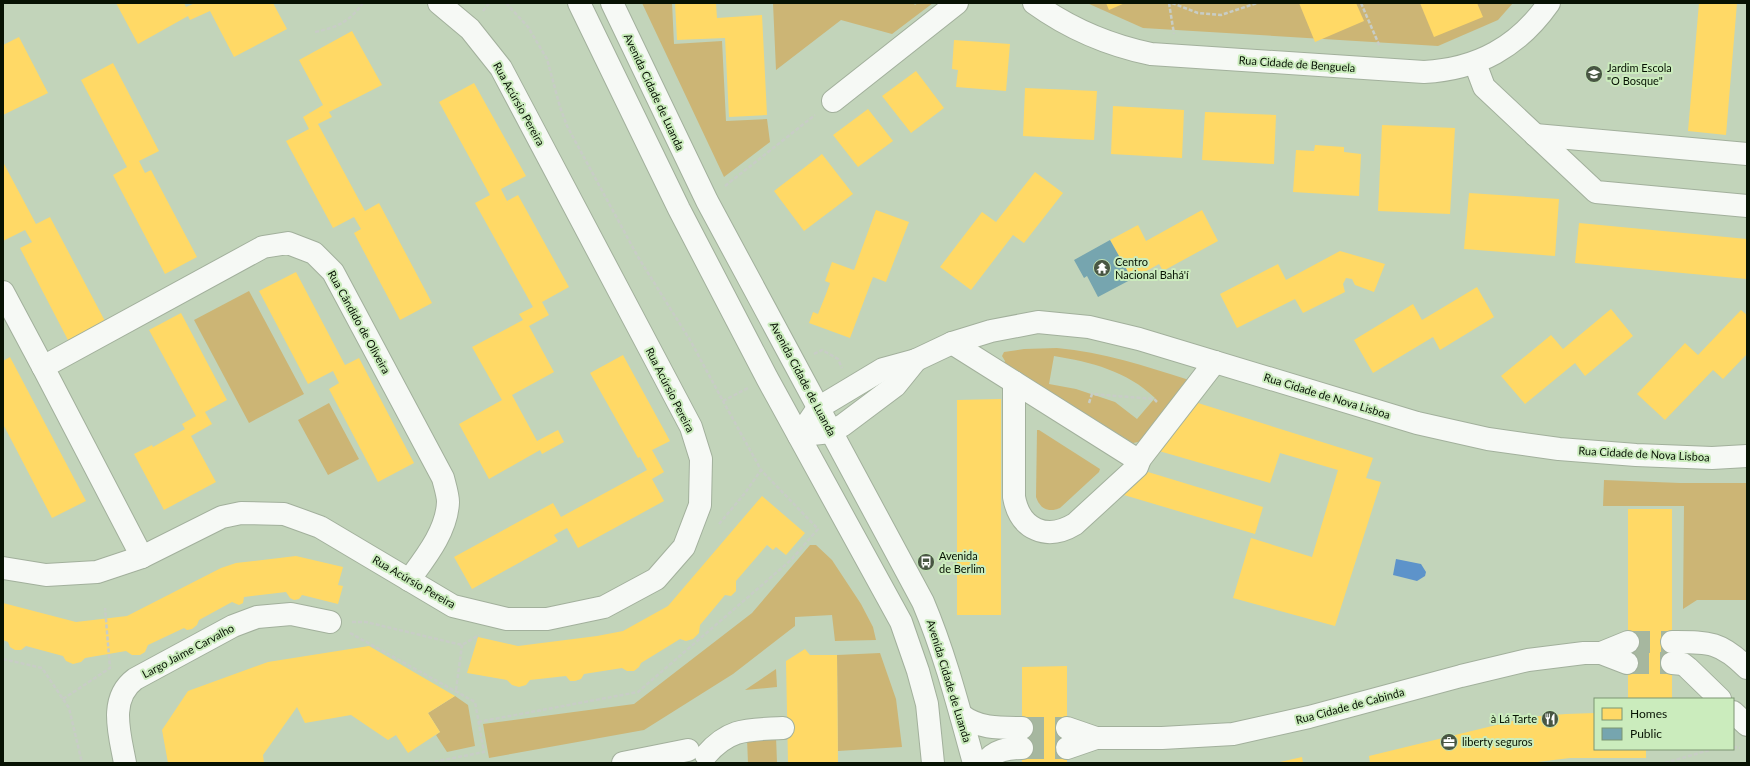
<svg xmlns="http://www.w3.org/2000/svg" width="1750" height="766" font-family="Lato,sans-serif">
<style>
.green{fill:#ccb575;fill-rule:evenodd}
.water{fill:#5d93ca}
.homes{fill:#ffd966}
.public{fill:#76a5af}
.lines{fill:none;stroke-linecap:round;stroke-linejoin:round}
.minor-tunnel{stroke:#a6b79f;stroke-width:22;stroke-dasharray:22 11;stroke-linecap:butt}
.minor-casing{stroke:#a2b09c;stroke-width:24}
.major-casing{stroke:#a2b09c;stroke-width:24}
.path{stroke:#c8cdc6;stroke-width:2.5;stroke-dasharray:4 2;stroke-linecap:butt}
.minor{stroke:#f6f9f5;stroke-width:22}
.major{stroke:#f6f9f5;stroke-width:22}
.labels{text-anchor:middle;stroke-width:4;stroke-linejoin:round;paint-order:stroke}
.street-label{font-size:11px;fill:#071203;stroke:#cbecbd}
.poi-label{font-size:11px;fill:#071203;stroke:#cbecbd;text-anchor:start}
</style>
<rect width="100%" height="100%" fill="#c2d4ba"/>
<g class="green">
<path d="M642,3H672L674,44L722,41L726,121L767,119L770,142L724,177Z"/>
<path d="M773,3H913L915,5L918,3H933L892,34L841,20L776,70Z"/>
<path d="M1087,3H1513L1498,20L1438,46L1143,28Z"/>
<path d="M249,291L304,394L249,423L194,320Z"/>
<path d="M1057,348C1103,352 1145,366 1189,380L1143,441L1133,443L1004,364L1005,361L1002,356L1004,352L1024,349ZM1054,356C1091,362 1127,371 1155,398L1137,419L1115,402L1076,389L1049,384Z"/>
<path d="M329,403L359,459L328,475L298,420Z"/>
<path d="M1037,430H1039L1100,469L1099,472L1060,508C1049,513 1040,509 1036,497Z"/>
<path d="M1604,480L1680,483H1747V600H1697L1683,609L1684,506H1603Z"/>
<path d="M810,545H816L832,560L861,604L873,627L876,640L835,641L832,615L795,617V626L733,674L644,730L489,758L483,724L634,704L752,613Z"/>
<path d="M880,653L896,699L902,747L838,751L837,655Z"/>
<path d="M776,669L777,687L745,690Z"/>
<path d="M455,696L468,705L475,746L447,752L436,735L440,732L428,713Z"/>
<path d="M776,737L777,763H748L747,739Z"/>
</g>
<path class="water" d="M1396,559L1421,564L1426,572L1425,576L1417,581L1393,575Z"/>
<g class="homes">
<path d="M116,3H184L186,7L195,3H273L287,29L234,57L210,11L190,20L188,16L138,44Z"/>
<path d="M675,3H716L717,18L762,15L767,115L729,117L725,38L677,40Z"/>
<path d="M1106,3H1125L1109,10Z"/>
<path d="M1299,3H1356L1364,21L1315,42Z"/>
<path d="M1420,3H1477L1483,17L1434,37Z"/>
<path d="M1699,3H1737L1726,135L1688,131Z"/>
<path d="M352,31L382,85L329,112L332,117L318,124L365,211L379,203L432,303L400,320L354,233L361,229L354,217L333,228L286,141L309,129L303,117L323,105L299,60Z"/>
<path d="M19,37L48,93L3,115V45Z"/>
<path d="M954,40L1010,44L1006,91L956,87L958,70L952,69Z"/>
<path d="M113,63L159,151L139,161L145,173L151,170L197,257L165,274L113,175L127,167L81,80Z"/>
<path d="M916,71L944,108L911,133L882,96Z"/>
<path d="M474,83L526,176L501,189L507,201L518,195L569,287L542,302L549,315L529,326L554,372L512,395L537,441L558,430L564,442L542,454L540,450L489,479L459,424L502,400L472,347L523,320L519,314L533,307L475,203L490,195L439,102Z"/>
<path d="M1025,88L1097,91L1094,140L1023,136Z"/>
<path d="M1113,106L1184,110L1182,158L1111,154Z"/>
<path d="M868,109L893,141L858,167L833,135Z"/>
<path d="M1205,112L1276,115L1274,164L1202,160Z"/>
<path d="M1382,125L1455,128L1450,214L1378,211Z"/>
<path d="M1315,145L1344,147V152L1361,154L1359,196L1293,192L1296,150L1314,151Z"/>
<path d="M822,154L853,194L804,231L774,191Z"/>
<path d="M3,162L36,224L50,217L106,323L69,342L20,248L32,242L25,230L3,241Z"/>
<path d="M1035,172L1063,193L1024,243L1013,235L971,290L940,267L982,212L996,222Z"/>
<path d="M1469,193L1559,199L1555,256L1464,249Z"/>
<path d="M876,210L909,222L886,282L873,277L850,338L809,323L813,312L818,314L826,294L830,283L825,281L832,262L854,270Z"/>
<path d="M1202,210L1218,241L1163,271L1159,264L1132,279L1110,240L1138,225L1146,241Z"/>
<path d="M1579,223L1747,239V279L1575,263Z"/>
<path d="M1340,251L1385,264L1374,292L1355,285L1352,279L1346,278L1343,284L1345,292L1303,313L1295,299L1237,328L1220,294L1278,264L1286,280Z"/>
<path d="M296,272L345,365L359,358L414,463L378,482L329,389L339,383L333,371L308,384L259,291Z"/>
<path d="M1477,287L1494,317L1440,350L1433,337L1373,373L1354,340L1413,304L1422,320Z"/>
<path d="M1611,309L1633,336L1585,376L1575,363L1525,404L1501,376L1551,335L1563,349Z"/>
<path d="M1741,310L1747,315V354L1723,379L1713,370L1665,420L1637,394L1685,343L1698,355Z"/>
<path d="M181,313L227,400L205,412L212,424L191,436L216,482L164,510L134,454L152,445L153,447L185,429L182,424L196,416L149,330Z"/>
<path d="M623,355L670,441L652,450L664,472L652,479L664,501L578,548L567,528L554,535L558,541L472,589L454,557L553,503L561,517L647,470L640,457L638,458L590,373Z"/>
<path d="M10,357L86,501L52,518L3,424V361Z"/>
<path d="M1001,399V615H957V400Z"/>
<path d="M1198,403L1373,458L1366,478L1381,482L1335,626L1233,598L1251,538L1312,557L1338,470L1280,453L1270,483L1159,451Z"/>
<path d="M1148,472L1263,507L1255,534L1124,495Z"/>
<path d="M762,496L805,533L786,555L776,547L773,550L767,545L736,581V591L731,596L725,595L700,625L699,633L693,639L686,641L680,639L641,663L639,667L634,671H627L622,668L584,674L581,679L575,681H570L566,676L530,680L526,685L519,687L512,685L507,680L467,673L478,637L518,646L597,636L623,631L668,606Z"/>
<rect x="1628" y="509" width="44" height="190"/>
<path d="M296,556L343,567L338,585L343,586L338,604L302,595L299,599L294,600L290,598L286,592L244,597L243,603L239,605L232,602L199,620L197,625L192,629L187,630L184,628L148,645L145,652L140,655H132L126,651L85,658L81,662L73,664L66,661L63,656L26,646L21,650H15L10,647L8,642L3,640V603L76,622L127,616L221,568L236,563Z"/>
<path d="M369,646L455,696L428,713L440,732L408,753L396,735L388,740L351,715L305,723L297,707L263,755L264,763H168L162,730L188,691L268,662Z"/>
<path d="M805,649L810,655H837L838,763H788L786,661Z"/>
<path d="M1067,666V763H1022V667Z"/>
<path d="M1595,713V749H1646V758H1570L1529,763H1370L1369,756L1529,717L1566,714Z"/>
<path d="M1302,757L1303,763H1280V762Z"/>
</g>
<path class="public" d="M1110,240L1132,279L1098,297L1087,276L1084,278L1074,260Z"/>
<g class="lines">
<g class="minor-tunnel">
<path d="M1628,642H1672"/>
<path d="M1627,663H1672"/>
<path d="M1022,728H1067"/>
<path d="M1022,748H1067"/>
</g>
<g class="minor-casing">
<g id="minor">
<path d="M1034,3C1070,29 1108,45 1151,54L1424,72C1478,69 1518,47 1549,3"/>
<path d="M1475,63L1484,87L1596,192L1747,206"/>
<path d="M833,101L957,3"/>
<path d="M1535,135L1747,154"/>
<path d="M3,292L43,367"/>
<path d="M952,343L1133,457L1140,459"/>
<path d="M1014,382V497C1020,530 1047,541 1075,524L1137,467L1140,459L1215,362"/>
<path d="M812,434L831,432L843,425L895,386L916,360"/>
<path d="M799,436L818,408L883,369L916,360L952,343L991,331L1038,322L1089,327L1139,339L1417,423L1488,439L1559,449L1636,455L1712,458L1747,456"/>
<path d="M142,557L43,367L263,247L288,243L314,253L333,272L443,478C445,486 448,495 448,502C447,531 425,558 409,580"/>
<path d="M3,568L46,575L97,572L142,557L222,517L241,513L284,514L320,527L453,606L507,619H547L604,607L656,579L684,547L700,505L701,459L691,427L501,68L470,29L439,3"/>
<path d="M1672,642C1708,642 1720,641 1747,668"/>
<path d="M1601,653L1627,663"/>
<path d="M1672,663L1683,664L1688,668L1720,699"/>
<path d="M1733,712L1747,725"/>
<path d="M961,715C980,729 999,728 1022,728"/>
<path d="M1067,728L1096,738H1162L1233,734L1309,717L1461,676L1528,660L1584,653H1601L1628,642"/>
<path d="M1067,748L1096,738"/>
<path d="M706,755C730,727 749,730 783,728"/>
<path d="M125,763C120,735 108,699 135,679L233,626L257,617L291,614L330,622"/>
<path d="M623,763L688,750"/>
<path d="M985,763C994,750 1008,748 1022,748"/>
</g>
</g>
<g class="major-casing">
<g id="major">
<path d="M579,3L679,209L767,378L901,622L918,671L927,704L933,763"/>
<path d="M612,3L707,201L923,602C945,654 959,709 974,763"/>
</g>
</g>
<g class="path">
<path d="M506,3L528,27L547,59L560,107L567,126L638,257L690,340L723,401L748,388"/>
<path d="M1169,3L1174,34"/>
<path d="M1172,3L1198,13L1221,15L1257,3"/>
<path d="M1361,3L1380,47"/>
<path d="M483,11L489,3"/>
<path d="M315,32C338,27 349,22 363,3"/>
<path d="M725,186L815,115"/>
<path d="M814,354L822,350L838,359L842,368"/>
<path d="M1089,403L1092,394L1154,399L1157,402"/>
<path d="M719,524L745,493L761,470L723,401"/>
<path d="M352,622H366L462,645L479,635"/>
<path d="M350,633L475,702L484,752L428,763"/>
<path d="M3,659L42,668L69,708L82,763"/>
<path d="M456,690L462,645"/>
<path d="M63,699L110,668L105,608"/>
<path d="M478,722L638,692L791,560L818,529L761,470"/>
<path d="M1733,747L1740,748"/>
<path d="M1665,763L1713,749"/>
</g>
<use href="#minor" class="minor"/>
<use href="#major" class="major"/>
</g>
<defs>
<g id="school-disc" transform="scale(0.9)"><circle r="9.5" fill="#485643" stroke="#cbecbd"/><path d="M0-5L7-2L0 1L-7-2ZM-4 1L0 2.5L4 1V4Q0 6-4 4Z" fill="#fff"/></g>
<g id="temple-disc" transform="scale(0.9)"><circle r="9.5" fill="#485643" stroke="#cbecbd"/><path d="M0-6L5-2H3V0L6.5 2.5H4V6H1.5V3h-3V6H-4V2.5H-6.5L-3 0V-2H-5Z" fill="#fff"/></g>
<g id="bus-disc" transform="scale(0.9)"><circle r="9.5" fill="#485643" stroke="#cbecbd"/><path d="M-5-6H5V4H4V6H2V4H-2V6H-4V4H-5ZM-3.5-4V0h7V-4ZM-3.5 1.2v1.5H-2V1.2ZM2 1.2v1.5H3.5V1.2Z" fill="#fff"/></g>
<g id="restaurant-disc" transform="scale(0.9)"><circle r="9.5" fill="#485643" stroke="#cbecbd"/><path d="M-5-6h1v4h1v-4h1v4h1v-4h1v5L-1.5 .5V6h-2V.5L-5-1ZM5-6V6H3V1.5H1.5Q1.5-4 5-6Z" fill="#fff"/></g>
<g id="office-disc" transform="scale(0.9)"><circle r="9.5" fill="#485643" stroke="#cbecbd"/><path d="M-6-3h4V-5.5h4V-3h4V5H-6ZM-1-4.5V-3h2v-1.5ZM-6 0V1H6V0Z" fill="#fff"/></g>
</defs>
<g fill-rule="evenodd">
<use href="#school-disc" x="1594" y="74"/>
<use href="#temple-disc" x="1102" y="268"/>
<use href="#bus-disc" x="926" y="562"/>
<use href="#restaurant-disc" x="1550" y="719"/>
<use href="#office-disc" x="1449" y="742"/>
</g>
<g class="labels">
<g class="street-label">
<text transform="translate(1297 64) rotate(4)" y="4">Rua Cidade de Benguela</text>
<text transform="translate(654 92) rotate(65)" y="4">Avenida Cidade de Luanda</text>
<text transform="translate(519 104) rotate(61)" y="4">Rua Acúrsio Pereira</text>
<text transform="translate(359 322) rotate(61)" y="4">Rua Cândido de Oliveira</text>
<text transform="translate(803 379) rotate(62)" y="4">Avenida Cidade de Luanda</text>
<text transform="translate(670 390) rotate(63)" y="4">Rua Acúrsio Pereira</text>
<text transform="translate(1327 396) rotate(17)" y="4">Rua Cidade de Nova Lisboa</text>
<text transform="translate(1644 454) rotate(3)" y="4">Rua Cidade de Nova Lisboa</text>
<text transform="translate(414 582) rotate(30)" y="4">Rua Acúrsio Pereira</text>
<text transform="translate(188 651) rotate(-28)" y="4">Largo Jaime Carvalho</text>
<text transform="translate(949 681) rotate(73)" y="4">Avenida Cidade de Luanda</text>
<text transform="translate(1350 706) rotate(-15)" y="4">Rua Cidade de Cabinda</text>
</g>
<g class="poi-label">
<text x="1607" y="72">Jardim Escola<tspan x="1607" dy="13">"O Bosque"</tspan></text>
<text x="1115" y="266">Centro<tspan x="1115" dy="13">Nacional Bahá'í</tspan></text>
<text x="939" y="560">Avenida<tspan x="939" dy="13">de Berlim</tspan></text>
<text x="1537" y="723" text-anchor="end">à Lá Tarte</text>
<text x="1462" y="746">liberty seguros</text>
</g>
</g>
<rect width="1750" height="766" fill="none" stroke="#071203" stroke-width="8"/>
<rect x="1594" y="698" width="140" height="52" fill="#cbecbd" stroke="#7d9573"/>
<rect x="1602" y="708" width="20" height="12" fill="#ffd966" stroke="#7d9573"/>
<text x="1630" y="718" font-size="12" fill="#071203">Homes</text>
<rect x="1602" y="728" width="20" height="12" fill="#76a5af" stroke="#7d9573"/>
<text x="1630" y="738" font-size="12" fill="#071203">Public</text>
</svg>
